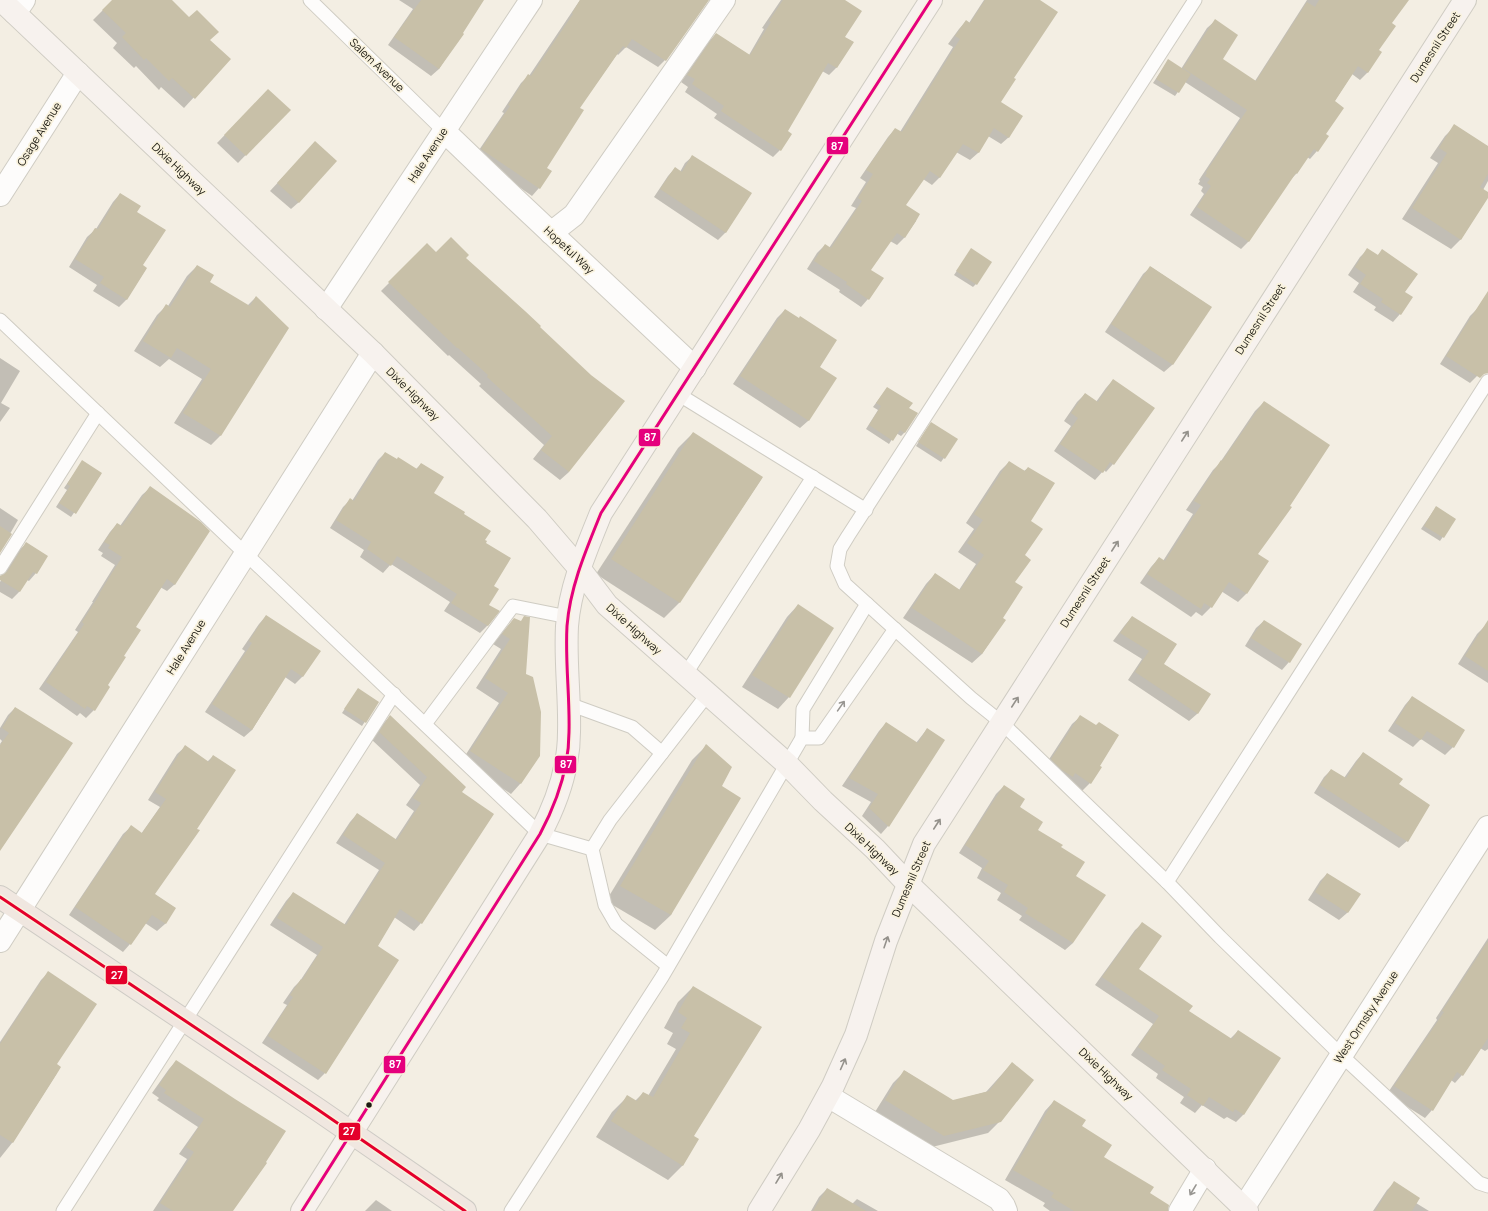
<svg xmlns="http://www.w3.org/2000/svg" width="1488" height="1211" font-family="Manrope,sans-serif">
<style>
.shadow{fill:#0003}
.building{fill:#c8c0a8}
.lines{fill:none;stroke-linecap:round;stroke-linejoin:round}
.lane-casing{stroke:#cfccc3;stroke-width:15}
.street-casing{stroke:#cfccc3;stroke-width:24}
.secondary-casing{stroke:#cfccc3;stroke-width:24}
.primary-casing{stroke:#cecbc5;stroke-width:24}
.lane{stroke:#fdfcfb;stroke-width:13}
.street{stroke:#fdfcfb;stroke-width:22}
.secondary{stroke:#f7f2ee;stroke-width:22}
.primary{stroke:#f0e7e0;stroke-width:22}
.bus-1-casing{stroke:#f9f2dd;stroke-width:6}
.bus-2-casing{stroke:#f9f2dd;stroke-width:6}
.bus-1{stroke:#e4002b;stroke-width:3}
.bus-2{stroke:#e5007d;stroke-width:3}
.oneway{stroke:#94918b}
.oneway2{stroke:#989692}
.bus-dot{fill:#1c1a12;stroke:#f9f2dd;stroke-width:1.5}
.labels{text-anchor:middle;stroke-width:3.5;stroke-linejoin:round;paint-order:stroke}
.street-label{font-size:11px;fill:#1c1a12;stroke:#f9f2dd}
.line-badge{stroke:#f9f2dd;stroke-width:1.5}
.badge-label{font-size:11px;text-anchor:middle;font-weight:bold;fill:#fff}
</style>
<rect width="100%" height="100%" fill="#f3eee3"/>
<g class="shadow">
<path d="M113,0H171L209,40L229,59L184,108L161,87L159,90L136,66L134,68L113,48L117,43L93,20Z"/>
<path d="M399,0H483L439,69L431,76L388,45L413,9Z"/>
<path d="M580,0H708L665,60L658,67L626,47L618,55L617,54L579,108L545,168L551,171L539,188L532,196L475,156L504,113L502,112L521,83L528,76H529Z"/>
<path d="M781,0H843L844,37L853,42L836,68L829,75L822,71L786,131L780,150L773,157L714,118L717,114L685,92L688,87L681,82L709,41L716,34L749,55L764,29L762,28Z"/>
<path d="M984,0H1038L1013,78L1000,102L1009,137L1001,144L988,136L978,153L970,160L956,152L940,177L932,185L923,179L905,205L916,221L904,238L897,245L890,241L870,270L868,299L861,307L839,292L840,290L807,269L817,253L825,245L829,248L856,208L851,206L866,182L860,178L888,137L895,129L900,132L953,47L948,44L959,29L966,21L969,23Z"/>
<path d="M1307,0H1407L1391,23L1368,72L1360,80L1352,74L1334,102L1325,134L1317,151L1310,159L1307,157L1297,173L1289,181L1248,242L1241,249L1190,215L1204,194L1201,191L1203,187L1198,184L1200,181L1199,180L1240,118L1185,82L1175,96L1153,83L1168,61L1181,69L1207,28L1215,21L1222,60L1255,81Z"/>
<path d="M268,90L289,110L238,163L217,143Z"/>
<path d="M1455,126L1488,147V181L1483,190L1488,193V196L1461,239L1451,249L1402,219L1438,163L1430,158L1445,136Z"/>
<path d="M308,150L299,202L291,209L270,191Z"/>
<path d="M693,156L726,232L718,240L654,197L668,176L675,168L680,172L685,163Z"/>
<path d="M120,194L136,212L142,266L146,269L126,300L119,307L93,291L97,285L69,267L87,237L96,229L113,202Z"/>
<path d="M427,245L436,253L464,258L524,312L569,472L560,480L533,459L544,445L479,386L481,384L449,355L448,356L381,291Z"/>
<path d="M971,250L976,284L973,287L954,275Z"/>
<path d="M1367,250L1377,256L1382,251L1404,292L1400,314L1393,322L1374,310L1376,307L1353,292L1359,283L1348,275L1360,257Z"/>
<path d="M197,266L209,282L247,306L256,297L288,328L220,436L211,445L174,423L202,379L169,359L160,367L134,351L157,315L167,305L168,306L187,276Z"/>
<path d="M1151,267L1211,307L1172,365L1164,372L1105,332L1143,274Z"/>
<path d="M1478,308L1488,315V359L1477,376L1470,383L1440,364L1470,316Z"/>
<path d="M785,310L819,367L835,378L808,421L800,428L733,384L777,318Z"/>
<path d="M0,358L20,371L1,403L10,408L0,422Z"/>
<path d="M1113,380V464L1106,472L1104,470L1095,480L1054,451L1071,426L1064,421L1077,402L1085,394L1096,402L1106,388Z"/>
<path d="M887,388L908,408L916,414L904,433L901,436L896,433L889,444L866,429L878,410L873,407Z"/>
<path d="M1264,402L1256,554L1246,594L1238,602L1221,591L1211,607L1202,616L1196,612L1191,617L1140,583L1151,567L1159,558L1163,561L1193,514L1186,510L1213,470L1219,464L1255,411Z"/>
<path d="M928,427L957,439L941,462L916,446Z"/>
<path d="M693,433L762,478L679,603L664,618L596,574L678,448Z"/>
<path d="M385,453L415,470L421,464L433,494L463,514L484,540L493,586L487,606L488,625L480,633L444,611L450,602L391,564L383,573L360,557L364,550L330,528L343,507L350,500L352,501L378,460Z"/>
<path d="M82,462L101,474L71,517L56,507L67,490L64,488Z"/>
<path d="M1009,462L1024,471L1028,468L1023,556L1002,618L1004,620L982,654L972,663L903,618L926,584L935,574L959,590L976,564L958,552L974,529L966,523L1000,471Z"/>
<path d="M150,488L175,584L167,591L160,587L135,627L123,656L94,710L86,718L80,713L77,716L39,689L78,632L75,630L93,602H92L115,565L101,556L103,553L98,550L110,532L117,524L120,526L142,495Z"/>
<path d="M1436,507L1455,519L1440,541L1421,529Z"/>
<path d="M0,508L18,520L0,551Z"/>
<path d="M26,544L36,573L29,581L27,580L19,592L12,599L0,592V582L18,551Z"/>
<path d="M798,605L789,697L778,709L742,687L787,617Z"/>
<path d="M266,616L303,676L295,684L285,677L252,730L244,737L205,712L245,651L242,649L259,624Z"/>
<path d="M1132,617L1163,664L1209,694L1197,714L1189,721L1128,680L1142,659L1113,641L1125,625Z"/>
<path d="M514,619L525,674L539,756L520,784L511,794L461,762L499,703L476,688L501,649L493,644L505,629Z"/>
<path d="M1264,621L1289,662L1282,670L1245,646L1256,628Z"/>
<path d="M1484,627L1488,629V683L1458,664L1477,634Z"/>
<path d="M358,689L378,702L362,726L342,713Z"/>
<path d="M1412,697L1453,747L1445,755L1421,739L1413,747L1388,731L1405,705Z"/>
<path d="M15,708L0,849V748L1,746L0,744L2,741L0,739V728L8,715Z"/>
<path d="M390,716L461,793L421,923L414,931L394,917L377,946L325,1073L318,1080L262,1043L287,1005L283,1003L294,987L300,981L317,955L270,925L286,901L293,893L344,925L379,870L336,843L350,822L357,814L395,840L414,811L406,805L420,785L372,740L383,724Z"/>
<path d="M1080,717L1098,766L1101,767L1090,783L1082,791L1044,767L1072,724Z"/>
<path d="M886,723L916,743L927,729L888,826L881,834L862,816L871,802L842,786L879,731Z"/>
<path d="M707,745L721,786L671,915L655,930L606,901L692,760Z"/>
<path d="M185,747L207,762L213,756L154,894L175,908L165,924L157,931L145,923L130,944L123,952L69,915L123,834L131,827L141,834L160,807L148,800L177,754Z"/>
<path d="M1363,753L1398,785L1407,841L1399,848L1314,793L1324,777L1331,770L1344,778L1356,761Z"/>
<path d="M1004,786L1037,830L1060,848L1075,876L1073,943L1065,950L1019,920L1022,916L997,900L1001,893L977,878L982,868L959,853L996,794Z"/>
<path d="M1327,874L1359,894L1347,913L1339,920L1308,900L1320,881Z"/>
<path d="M1143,923L1137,969L1188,1011L1230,1039L1238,1031L1279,1059L1243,1115L1236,1122L1227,1117L1224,1119L1202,1105L1195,1113L1180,1103L1184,1097L1156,1078L1158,1074L1131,1055L1153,1024L1095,985L1135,930Z"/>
<path d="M1488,938V1049L1485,1051L1480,1048L1462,1075L1455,1083L1451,1080L1432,1110L1425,1118L1387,1094L1437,1020L1436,1018Z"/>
<path d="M48,973L57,1073L12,1143L0,1158V1042L41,980Z"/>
<path d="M693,987V1136L683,1165L668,1180L596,1137L612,1112L627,1097L635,1101L643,1093L648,1096L676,1049L667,1044L673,1033L664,1028L678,1002Z"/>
<path d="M176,1061L264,1162L232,1211H153L187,1159L179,1154L198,1127L157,1100L159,1098L152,1093L169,1069Z"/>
<path d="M1012,1063L1000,1121L988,1133L932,1147L875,1112L893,1083L905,1071L952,1101L986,1092Z"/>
<path d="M1054,1101L1081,1126L1103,1157L1148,1193L1147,1211H1050L1043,1206L1045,1203L1005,1180L1045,1111Z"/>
<path d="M1394,1183L1416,1203L1429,1211H1373L1387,1190Z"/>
<path d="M827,1189L852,1204L857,1199L878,1211H811L819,1197Z"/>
<path d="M376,1200L392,1211H365Z"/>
</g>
<g class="building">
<path d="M112,0H172L189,17L197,10L219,32L210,40L231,59L195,99L172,78L169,81L146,58L144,60L122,37L126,33L102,10Z"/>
<path d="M421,0H484L463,33L464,34L439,69L394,37Z"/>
<path d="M580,0H709L666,61L632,39L626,48L623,46L580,108L584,110L547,168L552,171L540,189L481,149L510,106L508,105L528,74L531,76L573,14L572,13Z"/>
<path d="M783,0H845L862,11L845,37L854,42L837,68L828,63L788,131L792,134L781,151L721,111L724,106L692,84L695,79L687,75L716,33L750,55L771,22L769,21Z"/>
<path d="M985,0H1040L1058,12L1014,78L1016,79L1001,102L1023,116L1009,138L994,128L979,153L963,144L940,178L930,171L906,205L920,214L916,221L905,238L897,233L871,270L884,278L869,300L846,284L847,282L814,261L825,244L831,248L862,201L858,198L873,174L866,170L895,128L902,132L960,39L955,36L966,20L970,23Z"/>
<path d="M1319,0H1409L1392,23L1396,26L1379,50L1382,52L1368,73L1358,66L1335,101L1344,108L1326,134L1329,136L1318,152L1314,149L1297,174L1296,173L1249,242L1197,207L1211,186L1207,183L1210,179L1205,176L1207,173L1206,172L1247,110L1183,68L1215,19L1238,35L1223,59L1256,81L1307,2L1315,7Z"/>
<path d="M1168,59L1191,74L1179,93L1156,79Z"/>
<path d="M268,89L291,110L246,156L224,135Z"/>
<path d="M1454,124L1488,146V174L1480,187L1488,192V198L1461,240L1412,208L1447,153L1439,148Z"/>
<path d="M315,141L337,161L299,203L277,183Z"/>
<path d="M692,155L752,193L726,233L660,189L675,167L682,172Z"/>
<path d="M120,193L141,206L137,212L166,230L143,265L147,268L127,300L100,283L104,277L75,259L95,228L98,229Z"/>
<path d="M451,237L469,255L466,258L525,311L541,326L540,327L591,375L625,401L569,472L541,450L552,436L487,377L488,375L458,348H457L388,282L427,243L436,252Z"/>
<path d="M971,248L992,262L977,285L956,271Z"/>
<path d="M1367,248L1378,255L1382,249L1418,274L1405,292L1413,297L1401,315L1381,302L1383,299L1360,284L1366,275L1355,267Z"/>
<path d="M197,265L214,275L210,282L250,306L256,296L289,328L221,436L183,413L211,369L177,348L171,358L143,341L166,304L170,307Z"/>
<path d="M1150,266L1212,307L1173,365L1111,324Z"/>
<path d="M1488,291V373L1484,374L1480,378L1446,356Z"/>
<path d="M785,309L799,318L800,316L837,340L820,367L837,378L809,421L740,376Z"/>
<path d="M1113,379L1155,408L1114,465L1110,462L1103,473L1060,444L1078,418L1071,413L1085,393L1098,402Z"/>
<path d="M887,387L913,403L909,408L918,413L905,433L900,430L893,441L869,425L881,406L876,403Z"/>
<path d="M1264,401L1330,445L1290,506L1292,507L1258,554L1269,561L1247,594L1229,582L1212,608L1204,603L1201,609L1147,574L1159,557L1165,561L1201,505L1194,501L1221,460L1222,461Z"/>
<path d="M931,422L958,439L945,459L918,442Z"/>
<path d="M693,432L763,477L680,603L611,559Z"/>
<path d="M385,452L397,459L398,457L417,469L421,463L444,477L434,493L465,512L464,514L491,531L485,540L487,541L486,543L511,558L494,586L499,589L489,605L500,611L488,626L451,603L457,594L397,556L391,566L367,549L371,542L336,520L350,498L354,501Z"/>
<path d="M82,460L102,473L76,514L59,503L70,486L67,484Z"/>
<path d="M1009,461L1025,471L1028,467L1055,483L1031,521L1043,529L1025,555L1031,560L1015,582L1023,587L1003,618L1006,620L982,654L912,608L935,573L960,590L984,555L967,543L983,520L974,514Z"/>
<path d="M150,486L201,522L210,531L175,585L167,579L136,627L141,630L124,656L126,657L108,685L110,687L95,711L87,706L85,709L46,682L84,624L82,622L100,594H99L122,557L108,548L110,545L104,542L117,523L122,526Z"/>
<path d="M1436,506L1456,519L1444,538L1424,526Z"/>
<path d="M0,526L12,534L0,553Z"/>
<path d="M26,542L48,556L37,574L33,572L20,592L0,580V576L7,572Z"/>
<path d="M798,604L834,628L790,698L752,675Z"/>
<path d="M266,615L321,651L303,677L291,669L252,730L212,704L252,643L249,641Z"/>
<path d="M524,616L530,617L526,674L533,677L541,712L540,756L521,784L470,751L508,693L485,678L510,639L502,634L514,618L521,621Z"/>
<path d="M1132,616L1177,644L1164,664L1211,694L1198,714L1135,672L1149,651L1120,633Z"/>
<path d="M1264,620L1302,644L1290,663L1251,638Z"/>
<path d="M1488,620V671L1465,656Z"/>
<path d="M358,688L379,702L366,723L344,709Z"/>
<path d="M1412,696L1465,730L1454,748L1427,731L1421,740L1395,723Z"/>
<path d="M15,707L73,743L0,851V745L9,733L2,728Z"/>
<path d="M390,715L466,787L462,792L494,814L422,924L400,909L378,946L399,960L326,1074L268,1036L293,997L290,995L301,979L302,980L323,947L277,918L293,892L346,925L385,863L343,835L357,813L397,840L421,803L413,798L427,777L379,732Z"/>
<path d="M1080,715L1096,725L1099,722L1119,735L1100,766L1102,767L1091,784L1075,773L1073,777L1062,770L1051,759Z"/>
<path d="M886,722L918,743L927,728L945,740L889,827L869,808L878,794L849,778Z"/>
<path d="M706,744L732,767L722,786L741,798L671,915L620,886Z"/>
<path d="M185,745L209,762L213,755L236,770L197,829L200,830L155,894L176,908L166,924L152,915L131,945L75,907L131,825L142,833L166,799L155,792Z"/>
<path d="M1363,752L1403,779L1399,784L1430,805L1408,842L1320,785L1331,769L1346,778Z"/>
<path d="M1004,785L1025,799L1020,807L1043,822L1038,830L1063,845L1061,847L1085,862L1076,876L1106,895L1073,943L1025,913L1028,908L1004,892L1008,885L983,870L989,861L965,845Z"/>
<path d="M1327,873L1361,894L1348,913L1315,892Z"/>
<path d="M1142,922L1162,936L1139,969L1193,1006L1189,1011L1232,1039L1238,1030L1281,1058L1244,1115L1235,1109L1233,1112L1209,1097L1203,1106L1187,1095L1191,1089L1162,1070L1165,1066L1138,1047L1159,1016L1102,977Z"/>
<path d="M1488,941V1038L1463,1076L1457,1072L1433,1111L1394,1086L1444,1012L1442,1011Z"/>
<path d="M48,971L97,1004L57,1064L61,1067L58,1072L13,1143L0,1135V1044Z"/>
<path d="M693,986L762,1027L694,1136L699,1139L683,1166L611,1121L627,1095L637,1101L643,1092L653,1097L690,1033L681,1028L687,1018L678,1012Z"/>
<path d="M176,1060L235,1099L286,1131L266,1162L267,1163L233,1211H173L160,1203L194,1152L186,1147L204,1119L164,1093L166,1090L159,1085Z"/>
<path d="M1012,1062L1034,1080L1001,1122L944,1136L885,1100L904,1070L953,1100L989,1091Z"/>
<path d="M1054,1100L1086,1120L1082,1126L1112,1145L1104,1157L1154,1187L1150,1193L1169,1205L1168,1211H1074L1051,1197L1054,1193L1013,1170Z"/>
<path d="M1394,1181L1420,1198L1412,1211H1375Z"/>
<path d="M827,1188L866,1211H813Z"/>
</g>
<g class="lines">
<g class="lane-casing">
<g id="lane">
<path d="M310,0L444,131"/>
<path d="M1195,0L848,536L840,549L837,566L845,584L971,698L1002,723L1167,882L1220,937L1341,1055L1479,1183L1488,1186"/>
<path d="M0,320L540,834L592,849L610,820L707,695"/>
<path d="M678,394L866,510"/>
<path d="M0,568L98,413"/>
<path d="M685,675L813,477"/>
<path d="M569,704L632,727L662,753"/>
<path d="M425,724L513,606L568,617"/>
<path d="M802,738L803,709L867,604"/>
<path d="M592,849L605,905L616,924L668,966"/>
<path d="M1167,882L1488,381"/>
<path d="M63,1211L394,694"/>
<path d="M511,1211L662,977L802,738H819L895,629"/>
</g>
</g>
<g class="street-casing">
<g id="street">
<path d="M15,13L24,0"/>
<path d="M444,131L515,199L695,368"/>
<path d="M0,195L78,73"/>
<path d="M551,233L574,215L724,0"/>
<path d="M326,309L531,0"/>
<path d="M0,941L373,353"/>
<path d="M828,1096L999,1199L1004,1206L1006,1211"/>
<path d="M1244,1207L1488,827"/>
<path d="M1180,1211L1205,1169"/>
</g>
</g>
<g class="secondary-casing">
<g id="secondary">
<path d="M1,0L373,353L537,519L579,568L607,605L786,763L823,801L875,849L908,884L1247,1211"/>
<path d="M302,1211L540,834C557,802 569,768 569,732C570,697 565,662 567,626C570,587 586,550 601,513L931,0"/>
<path d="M759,1211L809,1130L833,1086L856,1035L886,941L924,844L1465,0"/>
</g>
</g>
<g class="primary-casing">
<path id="primary" d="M0,897L317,1109L465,1211"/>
</g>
<use href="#lane" class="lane"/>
<use href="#street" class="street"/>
<use href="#secondary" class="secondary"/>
<use href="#primary" class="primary"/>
<g class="bus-1-casing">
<path id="bus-1" d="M0,897L317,1109L465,1211"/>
</g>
<g class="bus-2-casing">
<path id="bus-2" d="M302,1211L540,834C557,802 569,768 569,732C570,697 565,662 567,626C570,587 586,550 601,513L931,0"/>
</g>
<use href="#bus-1" class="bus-1"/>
<use href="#bus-2" class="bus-2"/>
</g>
<defs><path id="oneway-shaft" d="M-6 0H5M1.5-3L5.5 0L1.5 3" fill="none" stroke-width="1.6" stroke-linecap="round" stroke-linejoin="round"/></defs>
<g class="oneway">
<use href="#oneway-shaft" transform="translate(1185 436) rotate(-57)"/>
<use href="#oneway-shaft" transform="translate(1115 546) rotate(-57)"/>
<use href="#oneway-shaft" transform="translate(1015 702) rotate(-57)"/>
<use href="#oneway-shaft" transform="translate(937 824) rotate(-57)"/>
<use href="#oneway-shaft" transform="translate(886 942) rotate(-71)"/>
<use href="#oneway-shaft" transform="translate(843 1064) rotate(-66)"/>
<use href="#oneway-shaft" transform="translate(779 1178) rotate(-59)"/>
</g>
<g class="oneway2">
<use href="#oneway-shaft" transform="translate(841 706) rotate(-55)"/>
<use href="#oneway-shaft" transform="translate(1193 1190) rotate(121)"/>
</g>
<circle class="bus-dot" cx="369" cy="1105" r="3.5"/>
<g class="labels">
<g class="street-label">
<text transform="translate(1435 47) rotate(-57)" y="4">Dumesnil Street</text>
<text transform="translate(377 65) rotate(44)" y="4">Salem Avenue</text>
<text transform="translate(39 134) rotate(-58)" y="4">Osage Avenue</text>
<text transform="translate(428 155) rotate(-57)" y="4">Hale Avenue</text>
<text transform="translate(179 169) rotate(44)" y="4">Dixie Highway</text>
<text transform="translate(569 250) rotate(43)" y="4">Hopeful Way</text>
<text transform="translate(1260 319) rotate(-57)" y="4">Dumesnil Street</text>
<text transform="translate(413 394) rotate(45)" y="4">Dixie Highway</text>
<text transform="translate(1085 592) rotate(-57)" y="4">Dumesnil Street</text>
<text transform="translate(634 629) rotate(42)" y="4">Dixie Highway</text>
<text transform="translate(186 647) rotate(-58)" y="4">Hale Avenue</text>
<text transform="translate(872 849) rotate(44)" y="4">Dixie Highway</text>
<text transform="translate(911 879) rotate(-67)" y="4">Dumesnil Street</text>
<text transform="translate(1366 1017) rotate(-57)" y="4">West Ormsby Avenue</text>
<text transform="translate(1106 1074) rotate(44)" y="4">Dixie Highway</text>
</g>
</g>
<g class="line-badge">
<rect x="826" y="136" width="23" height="19" rx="4" fill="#e5007d"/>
<rect x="638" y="428" width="23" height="19" rx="4" fill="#e5007d"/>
<rect x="554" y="755" width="23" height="19" rx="4" fill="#e5007d"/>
<rect x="105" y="965" width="23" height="20" rx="4" fill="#e4002b"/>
<rect x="383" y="1055" width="23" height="19" rx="4" fill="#e5007d"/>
<rect x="338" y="1122" width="23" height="19" rx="4" fill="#e4002b"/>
</g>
<g class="badge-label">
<text x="837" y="150">87</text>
<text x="650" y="441">87</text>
<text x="566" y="768">87</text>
<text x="117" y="979">27</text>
<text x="395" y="1068">87</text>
<text x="349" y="1135">27</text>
</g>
</svg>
